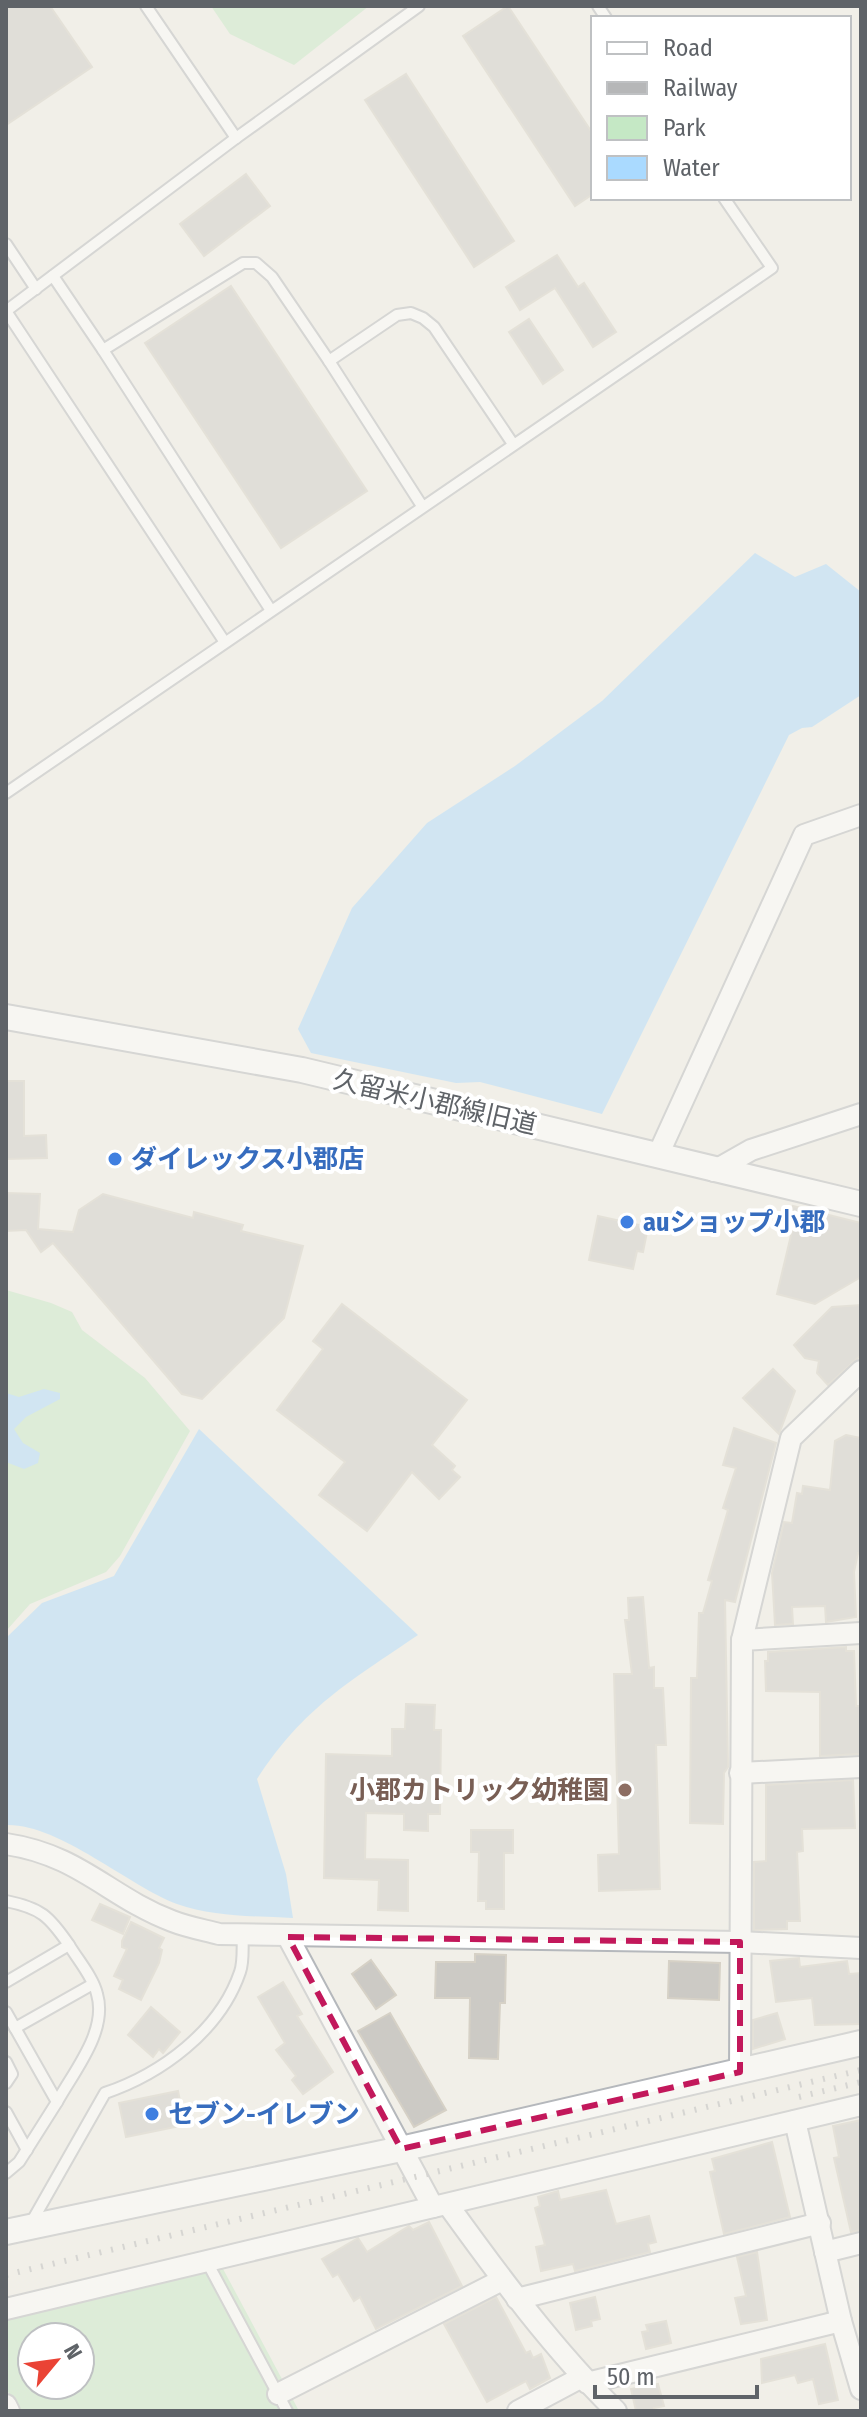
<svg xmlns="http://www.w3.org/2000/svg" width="867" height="2417" font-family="'Fira Sans Condensed','Noto Sans JP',sans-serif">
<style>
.green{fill:#c5e8c5;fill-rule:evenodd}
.water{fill:#aadaff}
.building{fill:#cccac5;stroke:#d6d1c6;stroke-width:2}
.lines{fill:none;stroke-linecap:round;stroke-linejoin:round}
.service-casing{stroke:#b5b8bc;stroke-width:14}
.minor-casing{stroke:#b5b8bc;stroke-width:24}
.tertiary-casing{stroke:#b5b8bc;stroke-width:28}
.service{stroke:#fff;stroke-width:10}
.minor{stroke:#fff;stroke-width:20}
.tertiary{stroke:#fff;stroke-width:24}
.rail{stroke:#b6b7b8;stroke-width:6;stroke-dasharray:2 10;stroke-linecap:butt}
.marked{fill:none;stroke:#c2185b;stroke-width:6;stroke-dasharray:16 10;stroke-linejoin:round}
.shop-dot{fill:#3f7fe0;stroke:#fff;stroke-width:3}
.education-dot{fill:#8d6e63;stroke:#fff;stroke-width:3}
.labels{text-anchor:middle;stroke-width:8;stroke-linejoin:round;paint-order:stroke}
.street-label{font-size:26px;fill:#5f6368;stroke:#fff}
.shop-label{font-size:26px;font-weight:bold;fill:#366cbe;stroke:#fff;text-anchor:start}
.education-label{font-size:26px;font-weight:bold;fill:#785e54;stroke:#fff;text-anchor:end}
</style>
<rect width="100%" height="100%" fill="#f1efe8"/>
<g class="green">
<path d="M211,6H369L294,65L230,34Z"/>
<path d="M6,1290L51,1303L72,1312L82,1330L145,1378L190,1431L120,1556L106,1572L30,1604L6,1631Z"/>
<path d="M222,2267L299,2411H18L6,2388V2317ZM32,2337H80V2385H32Z"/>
</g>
<g class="water">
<path d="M755,553L795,577L826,564L861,592V695L812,727L802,728L789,735L602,1114L480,1082L456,1083L311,1053L298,1029L352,908L427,823L515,766L602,701Z"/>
<path d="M44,1389L60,1393V1399L26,1417L14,1429L23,1443L40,1453L38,1463L24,1469L6,1462V1393L19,1397Z"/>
<path d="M199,1429L418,1635C349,1682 304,1707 257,1779L286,1874L293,1918C255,1916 213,1917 177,1904C129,1886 58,1823 6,1825V1638L42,1603L114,1576Z"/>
</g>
<g class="building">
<path d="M6,6H50L92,67L6,125Z"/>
<path d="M508,6L593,134V194L575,206L463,36Z"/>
<path d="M406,74L514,241L474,267L365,100Z"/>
<path d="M246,174L270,206L204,256L180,224Z"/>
<path d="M557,255L578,287L584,283L616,332L593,347L555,288L520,310L506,287Z"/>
<path d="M231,286L367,491L281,548L145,343Z"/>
<path d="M529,319L563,370L543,384L509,332Z"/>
<path d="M6,1081H24V1136L46,1135L47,1158L6,1159Z"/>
<path d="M6,1193L40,1194L38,1229L73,1232L79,1210L103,1194L193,1218L194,1212L243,1225L241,1231L303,1246L284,1318L202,1399L182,1394L53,1243L41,1252L26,1230L6,1231Z"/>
<path d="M793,1206L861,1223V1277L815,1304L777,1294L792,1231L787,1230Z"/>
<path d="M598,1216L648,1227L643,1252L637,1251L633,1269L589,1260Z"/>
<path d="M342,1304L467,1400L432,1445L455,1466L452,1470L460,1477L439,1499L412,1472L367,1531L319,1495L345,1462L277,1410L323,1349L313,1341Z"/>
<path d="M861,1305V1355L828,1385L817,1373L819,1361L805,1358L794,1345L832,1307Z"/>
<path d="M773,1369L795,1391L779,1434L743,1398Z"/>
<path d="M734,1428L776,1443L735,1602L725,1600L728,1767L724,1773L723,1824L690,1823L691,1678H697L699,1613H703L712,1581L708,1580L728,1510L723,1508L736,1468L723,1465Z"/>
<path d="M846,1435L861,1438V1554L858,1553L854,1572L856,1617L826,1622L825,1606L792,1607L793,1624L775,1625L772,1573L784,1522L792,1523L797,1493L802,1494L803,1486L830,1490L835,1441Z"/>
<path d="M643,1597L649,1668L654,1667V1688H663L666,1745H656L660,1889L599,1891L598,1855L619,1854L614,1674H632L625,1620H629L628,1598Z"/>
<path d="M846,1647V1651H854L856,1706H861V1754L820,1756V1692L766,1691L765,1661H768V1652Z"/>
<path d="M406,1704L435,1705L434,1730H441L440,1814H428V1831L404,1830V1814L366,1813L365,1859L408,1860V1911L378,1910L379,1880L324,1878L326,1754L392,1756V1729H405Z"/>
<path d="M853,1780L855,1828L802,1829L803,1851L797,1852L800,1921H787V1929L754,1930V1862L766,1861V1785Z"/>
<path d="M471,1830H513V1853H504V1909H486V1901H478L479,1852H471Z"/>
<path d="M100,1904L130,1917L123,1934L92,1920Z"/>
<path d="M131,1922L164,1938L159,1948L162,1950L159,1963L141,2000L119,1989L123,1980L114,1976L127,1949L122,1947V1941Z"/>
<path d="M475,1954L506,1955L505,2003H500L498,2059L469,2058L470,1998H435L436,1962H475Z"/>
<path d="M799,1958L800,1967L847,1961L849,1974L861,1973V2024L815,2025L812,1998L776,2002L770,1961Z"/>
<path d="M371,1960L396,1995L376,2009L352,1974Z"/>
<path d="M669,1961L720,1963L719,2000L668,1998Z"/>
<path d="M283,1982L302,2014L297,2016L333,2072L303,2094L292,2080L296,2076L276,2050L285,2043L258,1997Z"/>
<path d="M151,2007L180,2032L163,2053L159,2049L153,2057L128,2035Z"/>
<path d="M390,2013L446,2110L414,2127L358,2031Z"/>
<path d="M777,2013L785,2039L753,2049V2020Z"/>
<path d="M178,2091L185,2125L126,2137L119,2103Z"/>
<path d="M861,2120V2230L851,2232L834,2158L839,2157L833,2126Z"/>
<path d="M772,2142L790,2217L724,2234L710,2172L715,2171L712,2159Z"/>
<path d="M606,2190L616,2224L649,2216L656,2242L648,2244L650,2252L575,2271L573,2264L541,2271L536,2247L545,2245L535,2208L540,2206L538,2197L558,2191L560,2200Z"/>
<path d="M429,2222L462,2286L376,2329L360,2297L354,2301L338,2274L333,2277L322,2259L358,2238L367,2252L409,2226L413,2230Z"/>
<path d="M757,2252L767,2320L741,2324L735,2298L746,2296L737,2257Z"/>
<path d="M496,2297L526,2353L530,2351L533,2358L541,2354L550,2378L530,2389L526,2381L487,2402L444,2324Z"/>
<path d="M595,2297L600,2319L591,2321L592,2326L576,2330L570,2303Z"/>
<path d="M666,2321L671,2343L646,2349L642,2332L648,2331L646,2325Z"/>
<path d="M825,2344L838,2400L819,2404L813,2379L798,2383L795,2375L762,2383L761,2359Z"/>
<path d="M658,2384L664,2406L654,2408L655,2411H636L631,2389Z"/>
</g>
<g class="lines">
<g class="service-casing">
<g id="service">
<path d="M146,6L236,138"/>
<path d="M598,6L606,18"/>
<path d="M6,244L36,289"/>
<path d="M53,276L103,350L243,263H256L272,277L329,361L397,315L411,313L423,318L434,327L513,444"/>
<path d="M6,311L236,138L419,6"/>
<path d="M6,311L224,641"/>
<path d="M103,350L270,609"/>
<path d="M329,361L422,506"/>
<path d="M6,793L772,268L724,198"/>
<path d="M6,1901C41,1908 49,1916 69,1945L6,1982"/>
<path d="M6,2012L57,2102L19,2162L6,2173"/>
<path d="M15,2028L93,1984"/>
<path d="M6,2062L12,2074L6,2083"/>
<path d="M57,2102C74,2071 108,2031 97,1994C93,1977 78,1960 69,1945"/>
<path d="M6,2112L27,2150"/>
<path d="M31,2223L105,2093C161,2074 220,2031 240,1972C244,1961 242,1947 243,1935"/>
<path d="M207,2262L287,2411"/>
</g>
</g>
<g class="minor-casing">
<g id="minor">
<path d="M658,1155L804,835L861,815"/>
<path d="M714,1171L751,1150L861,1114"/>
<path d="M742,1640L791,1438L861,1371"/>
<path d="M740,1773L861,1767"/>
<path d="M6,1844C80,1855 109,1897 172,1921C187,1927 204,1930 219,1934L740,1942L861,1948"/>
<path d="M288,1937L433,2207"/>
<path d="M740,2072L742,1640L861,1633"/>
<path d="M795,2121L841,2321L861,2389"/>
<path d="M448,2205C500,2277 553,2349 616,2411"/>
<path d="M825,2252L861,2243"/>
<path d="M517,2299L820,2223"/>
<path d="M6,2309L861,2105"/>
<path d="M587,2383L841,2321"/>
<path d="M278,2394L502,2280"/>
<path d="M6,2405L9,2411"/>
<path d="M518,2411L582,2377"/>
</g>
</g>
<g class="tertiary-casing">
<g id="tertiary">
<path d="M6,1017L302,1070L861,1204"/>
<path d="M6,2232L401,2149L861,2043"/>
</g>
</g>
<use href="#service" class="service"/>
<use href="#minor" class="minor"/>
<use href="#tertiary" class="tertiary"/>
<g class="rail">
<path d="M799,2097L861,2082"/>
<path d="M6,2275L861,2070"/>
</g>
</g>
<path d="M0 0H867V2417H0ZM288,1937L740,1942V2072L401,2149Z" fill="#f1efe8" fill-opacity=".55" fill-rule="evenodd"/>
<path class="marked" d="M288,1937L740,1942V2072L401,2149Z"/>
<g class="shop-dot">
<circle cx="115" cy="1159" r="8"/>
<circle cx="627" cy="1222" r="8"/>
<circle cx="152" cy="2114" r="8"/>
</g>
<circle class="education-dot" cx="625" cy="1790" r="8"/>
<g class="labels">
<g class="street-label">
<text transform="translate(435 1102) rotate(13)" y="9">久留米小郡線旧道</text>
</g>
<g class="shop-label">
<text x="131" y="1168">ダイレックス小郡店</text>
<text x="643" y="1231">auショップ小郡</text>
<text x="168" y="2123">セブン-イレブン</text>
</g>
<g class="education-label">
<text x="609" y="1799">小郡カトリック幼稚園</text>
</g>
</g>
<rect width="867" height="2417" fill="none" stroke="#5f6368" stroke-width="16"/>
<rect x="591" y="16" width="260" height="184" fill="#ffffff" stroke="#bfc1c3" stroke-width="2"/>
<rect x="607" y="42" width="40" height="12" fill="#ffffff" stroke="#bfc1c3" stroke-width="2"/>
<text x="663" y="56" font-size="24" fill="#5f6368">Road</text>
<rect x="607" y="82" width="40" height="12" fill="#b6b7b8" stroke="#bfc1c3" stroke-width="2"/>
<text x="663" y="96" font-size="24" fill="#5f6368">Railway</text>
<rect x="607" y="116" width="40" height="24" fill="#c5e8c5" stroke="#bfc1c3" stroke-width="2"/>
<text x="663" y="136" font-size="24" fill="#5f6368">Park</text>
<rect x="607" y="156" width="40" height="24" fill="#aadaff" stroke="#bfc1c3" stroke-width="2"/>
<text x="663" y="176" font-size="24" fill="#5f6368">Water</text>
<g transform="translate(56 2361) rotate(61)"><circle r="38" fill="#ffffff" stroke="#bfc1c3" stroke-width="2"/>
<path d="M0-6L14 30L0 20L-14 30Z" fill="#ea4335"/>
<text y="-12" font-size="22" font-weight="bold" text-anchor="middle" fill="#5f6368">N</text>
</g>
<path d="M595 2385v12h162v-12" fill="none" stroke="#5f6368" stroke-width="4"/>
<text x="607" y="2385" font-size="24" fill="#5f6368" stroke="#ffffff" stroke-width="6" paint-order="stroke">50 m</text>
</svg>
